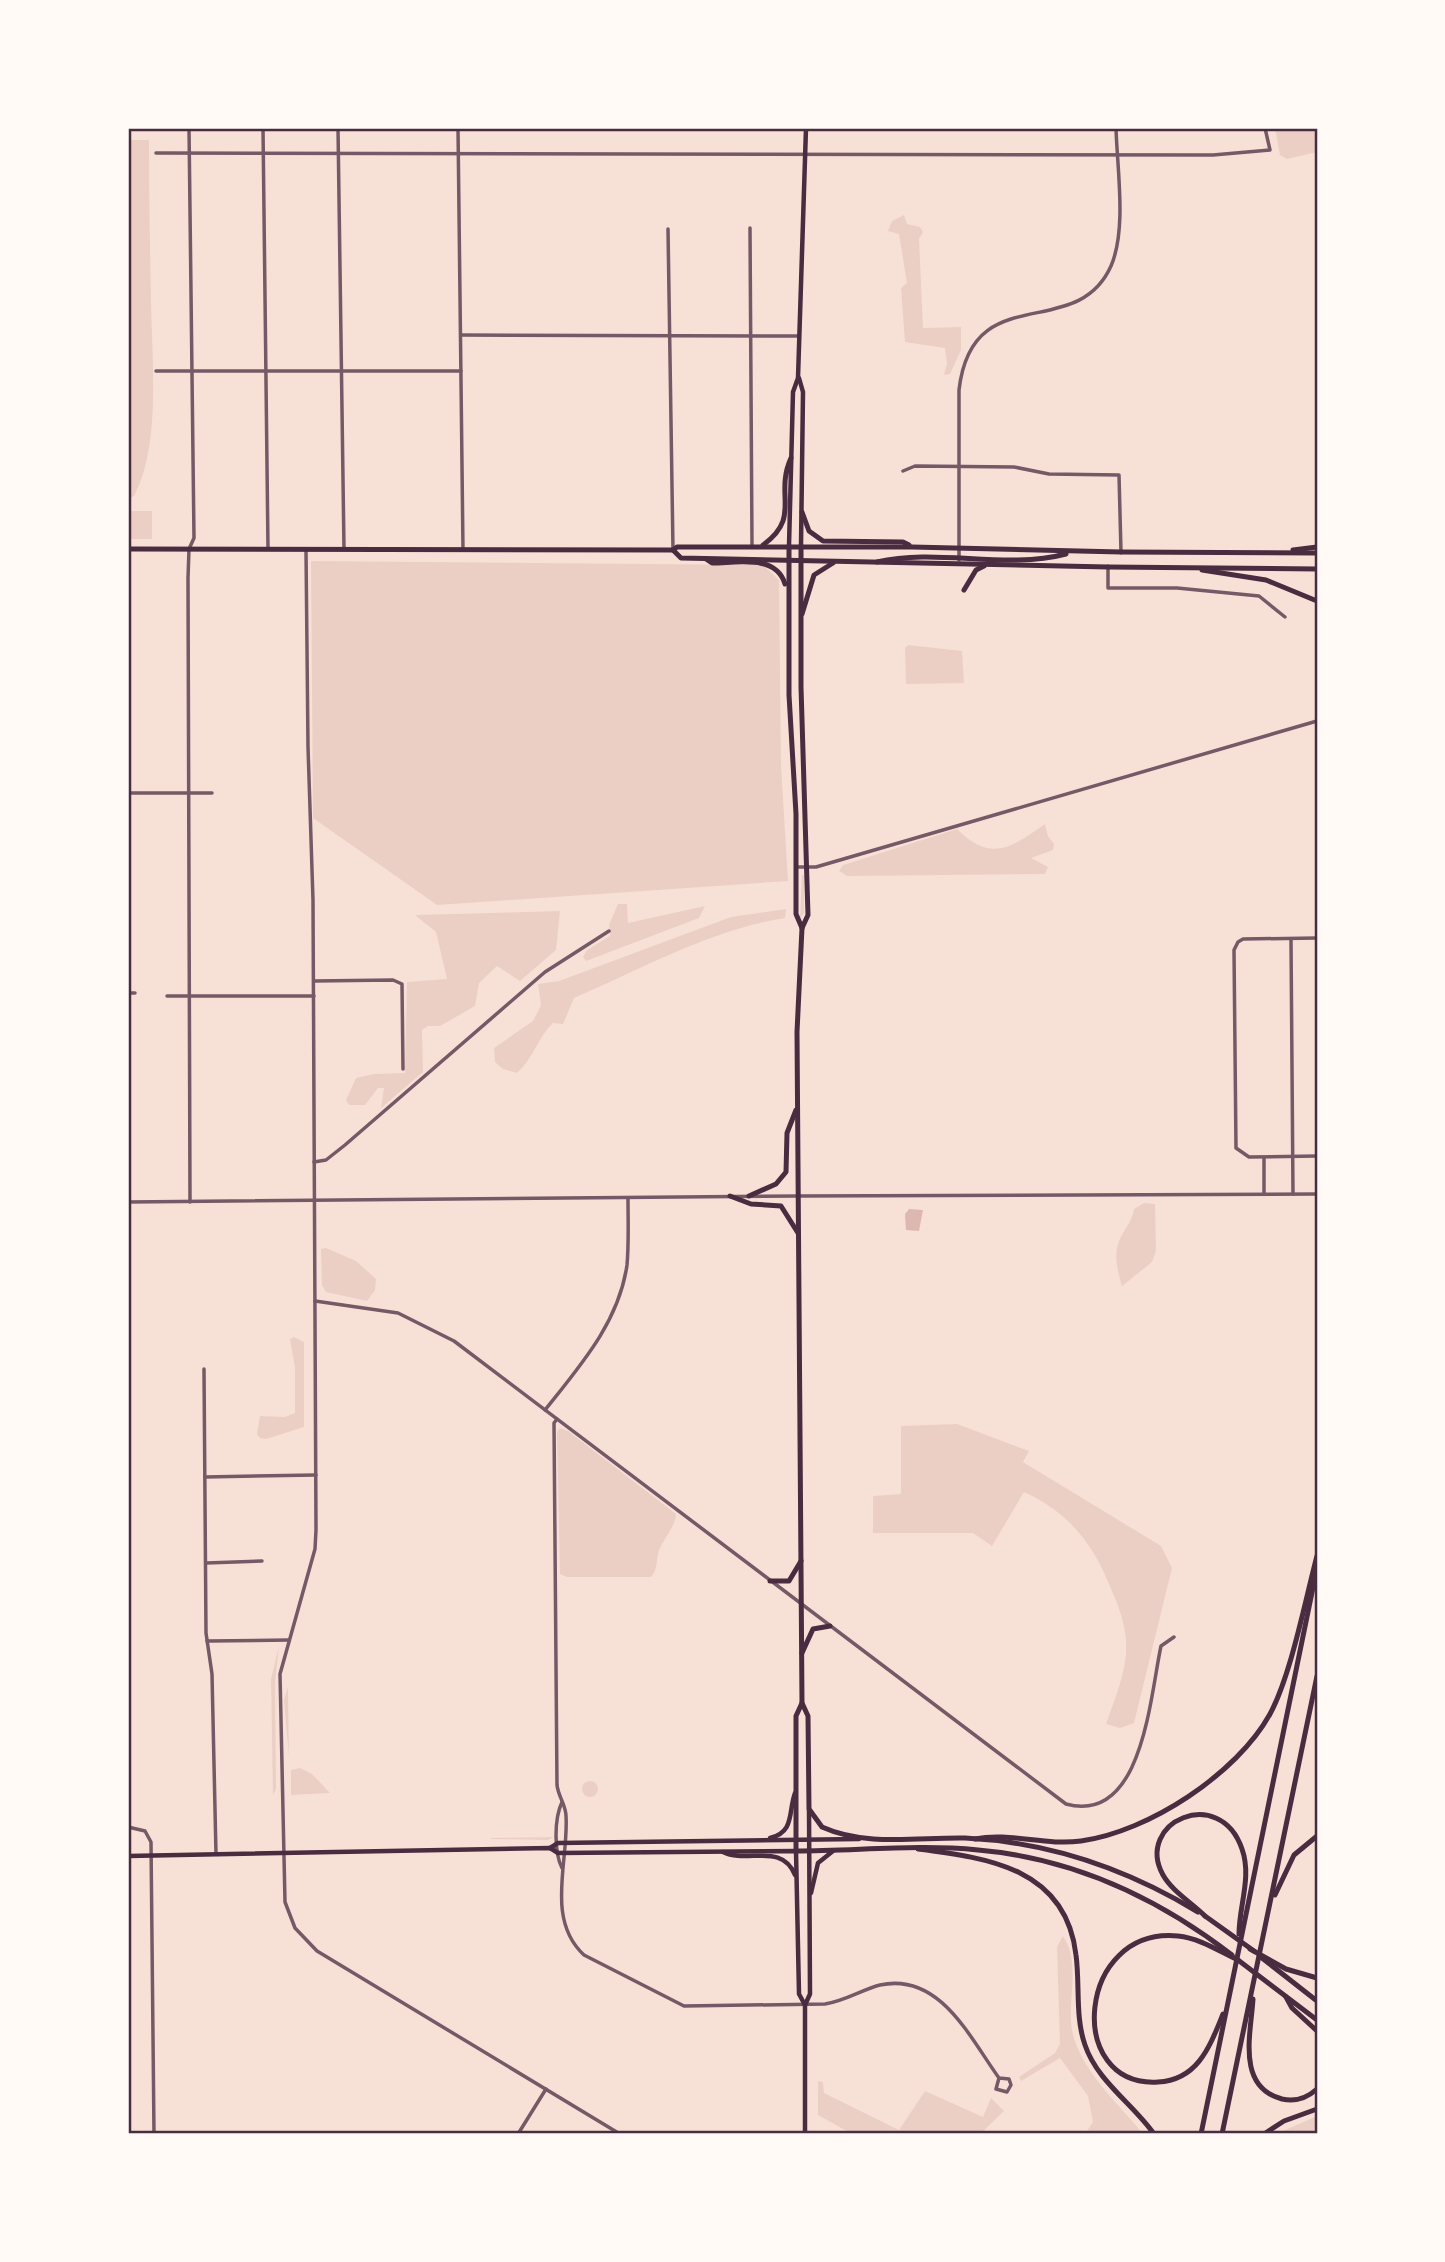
<svg xmlns="http://www.w3.org/2000/svg" width="1445" height="2262" font-family="'Source Serif 4',serif">
<style>
.green{fill:#ebcfc5}
.water{fill:#dcb8b0}
.lines{fill:none;stroke-linecap:round;stroke-linejoin:round}
.minor{stroke:#755966;stroke-width:3.5}
.tertiary{stroke:#755966;stroke-width:3.5}
.secondary{stroke:#4a2c40;stroke-width:4.5}
.primary{stroke:#4a2c40;stroke-width:5}
.trunk{stroke:#4a2c40;stroke-width:5}
.motorway{stroke:#4a2c40;stroke-width:5}
.neatline{fill:none;stroke:#4a2c40;stroke-width:2.5}
</style>
<rect width="100%" height="100%" fill="#f7e1d7"/>
<g class="green">
<path d="M128,128L131,140H149C149,194 150,248 151,301C152,359 161,446 134,496L128,499Z"/>
<path d="M1275,128H1317V152L1287,159L1280,155Z"/>
<path d="M904,215L907,224L920,227L923,232L919,239L923,328L961,327V350L950,374L944,375L947,364L945,348L905,342L901,288L907,283L899,234L888,231L892,221Z"/>
<rect x="128" y="511" width="24" height="28"/>
<path d="M311,561L763,565L779,580L781,765L788,881L437,905L313,818Z"/>
<path d="M908,645L962,651L964,683L906,684L905,648Z"/>
<path d="M1045,824L1048,836L1054,844L1053,850L1031,858L1048,867L1045,874L847,876L839,871L843,865L957,829C991,863 1011,848 1045,824Z"/>
<path d="M802,875H804V913L800,919Z"/>
<path d="M618,904H627L628,923L705,906L699,918L586,961L583,957L587,950L610,936L609,925Z"/>
<path d="M786,909L785,918C710,930 644,968 574,998L563,1024L553,1023C538,1037 533,1059 517,1073L503,1069L495,1062L494,1048L533,1021L541,1005L538,984L559,981L731,917Z"/>
<path d="M560,911L556,950L520,981L497,966L479,983L475,1006L440,1026H428L422,1030L423,1072L381,1108L384,1088H378L365,1105H349L346,1100L356,1078L374,1074L405,1073L407,982L447,979L436,932L415,915Z"/>
<path d="M1144,1203L1155,1204L1156,1251L1152,1262L1122,1286C1117,1268 1112,1252 1122,1235C1127,1225 1132,1221 1134,1209Z"/>
<path d="M326,1248L356,1261L376,1279L375,1290L367,1301L326,1292L322,1285L321,1249Z"/>
<path d="M294,1337L304,1342V1427L266,1439L260,1438L257,1434L260,1416L285,1417L295,1413V1368L290,1339Z"/>
<path d="M957,1424L1029,1451L1023,1462L1161,1546L1172,1568L1134,1723L1120,1728L1106,1724C1115,1698 1128,1669 1126,1641C1125,1623 1118,1604 1111,1589C1093,1543 1069,1513 1024,1492L992,1546L973,1533H873V1496L901,1494V1426Z"/>
<path d="M560,1428L568,1431L676,1514C676,1525 664,1539 659,1550C656,1560 658,1570 651,1577H567L560,1574L557,1432Z"/>
<path d="M279,1646L275,1682L276,1789L273,1795L271,1679Z"/>
<path d="M288,1687V1692L289,1757L284,1700Z"/>
<path d="M300,1768L312,1774L330,1793L291,1795V1770Z"/>
<circle cx="590" cy="1789" r="8"/>
<path d="M554,1837L548,1840L490,1839L491,1838Z"/>
<path d="M1063,1936C1083,1966 1064,2007 1074,2038C1085,2075 1120,2105 1143,2134H1085L1093,2122L1088,2096L1060,2058L1021,2081L1019,2077L1055,2053L1060,2044L1057,1947Z"/>
<path d="M818,2081L823,2082L824,2093L899,2130L925,2091L983,2117L991,2098L1004,2111L980,2134H852L818,2115Z"/>
<path d="M1317,2116V2134H1276Z"/>
</g>
<path class="water" d="M909,1209L923,1210L919,1231L906,1230L905,1214Z"/>
<g class="lines">
<g class="minor">
<path d="M189,128L194,538L189,549L188,578L190,1202"/>
<path d="M263,128L268,549"/>
<path d="M338,128L344,549"/>
<path d="M458,128L463,550"/>
<path d="M156,153L1213,155L1270,150L1265,128"/>
<path d="M750,228L752,545"/>
<path d="M668,229L673,550"/>
<path d="M461,335L799,336"/>
<path d="M156,371H461"/>
<path d="M903,471L915,466L1014,467L1049,474L1119,475L1121,552"/>
<path d="M306,551L308,747L313,900L316,1530L315,1549L280,1674L285,1902L295,1928L317,1951L620,2134"/>
<path d="M959,560V390C972,277 1076,344 1111,266C1127,229 1117,168 1116,128"/>
<path d="M1108,567V588H1177L1259,596L1285,617"/>
<path d="M128,793H212"/>
<path d="M1317,829V880"/>
<path d="M796,867H816L1317,721"/>
<path d="M1317,938L1243,939L1238,942L1234,950L1236,1148L1249,1157L1317,1156"/>
<path d="M1291,939L1293,1194"/>
<path d="M314,981L393,980L402,984L403,1069"/>
<path d="M128,993H135"/>
<path d="M167,996H314"/>
<path d="M1264,1158V1194"/>
<path d="M314,1162L326,1160L345,1145L545,972L609,931"/>
<path d="M798,1196L1317,1194"/>
<path d="M315,1301L398,1313L454,1341L1066,1804C1143,1825 1150,1696 1161,1646L1174,1637"/>
<path d="M204,1369L206,1633L212,1674L216,1854"/>
<path d="M545,1410C580,1366 619,1322 627,1265C629,1243 628,1221 628,1199"/>
<path d="M557,1419L554,1423L557,1785C558,1796 566,1805 566,1816C569,1861 545,1919 584,1955L684,2006L825,2004C845,2001 861,1990 880,1985C940,1972 970,2038 999,2078L1009,2079L1011,2085L1007,2092L996,2089L999,2078"/>
<path d="M205,1477L316,1475"/>
<path d="M206,1563L262,1561"/>
<path d="M207,1641L289,1640"/>
<path d="M562,1802C554,1819 554,1852 562,1868"/>
<path d="M128,1827L145,1831L151,1842L154,2134"/>
<path d="M518,2134L546,2089"/>
</g>
<path class="tertiary" d="M128,1202L798,1196"/>
<g class="secondary">
<path d="M799,378L803,392L801,546"/>
<path d="M789,546L793,392L798,378L806,128"/>
<path d="M770,1838C795,1832 788,1812 795,1793"/>
<path d="M550,1848L558,1843L859,1839"/>
<path d="M723,1852C747,1864 782,1842 795,1875"/>
<path d="M128,1856L550,1848L558,1853L796,1851L799,1994L805,2005"/>
<path d="M811,1893L818,1863L833,1851"/>
<path d="M805,2134V2005L810,1994L809,1810"/>
</g>
<g class="primary">
<path d="M802,512L809,531L823,541L903,542L909,545"/>
<path d="M763,545C802,517 774,495 791,458"/>
<path d="M789,546V695L796,814V914L802,928"/>
<path d="M801,546V687L808,915L802,928L797,1032L802,1703L796,1716V1851C857,1851 918,1844 978,1850C1072,1858 1158,1898 1232,1955"/>
<path d="M128,549L673,550L677,547H912L1121,552"/>
<path d="M673,550L681,558L1108,567"/>
<path d="M706,559L712,563C737,563 776,554 785,584"/>
<path d="M877,562C938,548 1005,570 1066,554"/>
<path d="M964,590L976,570L984,566"/>
<path d="M802,614L814,575L833,563"/>
<path d="M730,1196L751,1204L781,1206L798,1233"/>
<path d="M749,1196L776,1184L786,1172L787,1133L796,1110"/>
<path d="M770,1581H789L801,1561"/>
<path d="M802,1653L813,1629L830,1626"/>
<path d="M802,1703L808,1716L809,1809L822,1827C866,1847 919,1837 965,1838C1049,1842 1127,1869 1198,1912"/>
</g>
<g class="trunk">
<path d="M1205,1916L1254,1951"/>
<path d="M1262,1958L1317,2001"/>
<path d="M1238,1960L1317,2020"/>
</g>
<g class="motorway">
<path d="M1293,550L1317,547"/>
<path d="M1121,552L1317,553"/>
<path d="M1108,567L1317,569"/>
<path d="M1202,570L1266,580L1317,601"/>
<path d="M975,1839C1010,1832 1045,1846 1081,1841C1148,1832 1237,1774 1270,1714C1291,1675 1305,1601 1317,1556"/>
<path d="M918,1849C988,1858 1066,1868 1076,1955C1080,1984 1075,2017 1085,2045C1097,2081 1133,2104 1154,2134"/>
<path d="M1275,1895L1294,1855L1317,1836"/>
<path d="M1205,1916C1192,1903 1172,1891 1163,1875C1134,1822 1220,1784 1242,1849C1252,1877 1239,1906 1239,1934"/>
<path d="M1250,1949L1286,1969L1317,1978"/>
<path d="M1286,1997L1292,2008L1317,2031"/>
<path d="M1253,1999C1251,2033 1236,2087 1282,2099C1295,2102 1307,2098 1317,2089"/>
<path d="M1223,2014C1210,2046 1198,2080 1158,2082C1064,2088 1077,1926 1178,1936C1199,1938 1219,1951 1238,1960"/>
<path d="M1201,2134L1317,1568"/>
<path d="M1222,2134L1317,1676"/>
<path d="M1264,2134L1284,2121L1317,2109"/>
</g>
</g>
<rect width="1445" height="2262" fill="none" stroke="#fffaf5" stroke-width="259"/>
<rect x="130" y="130" width="1186" height="2002" class="neatline"/>
</svg>
